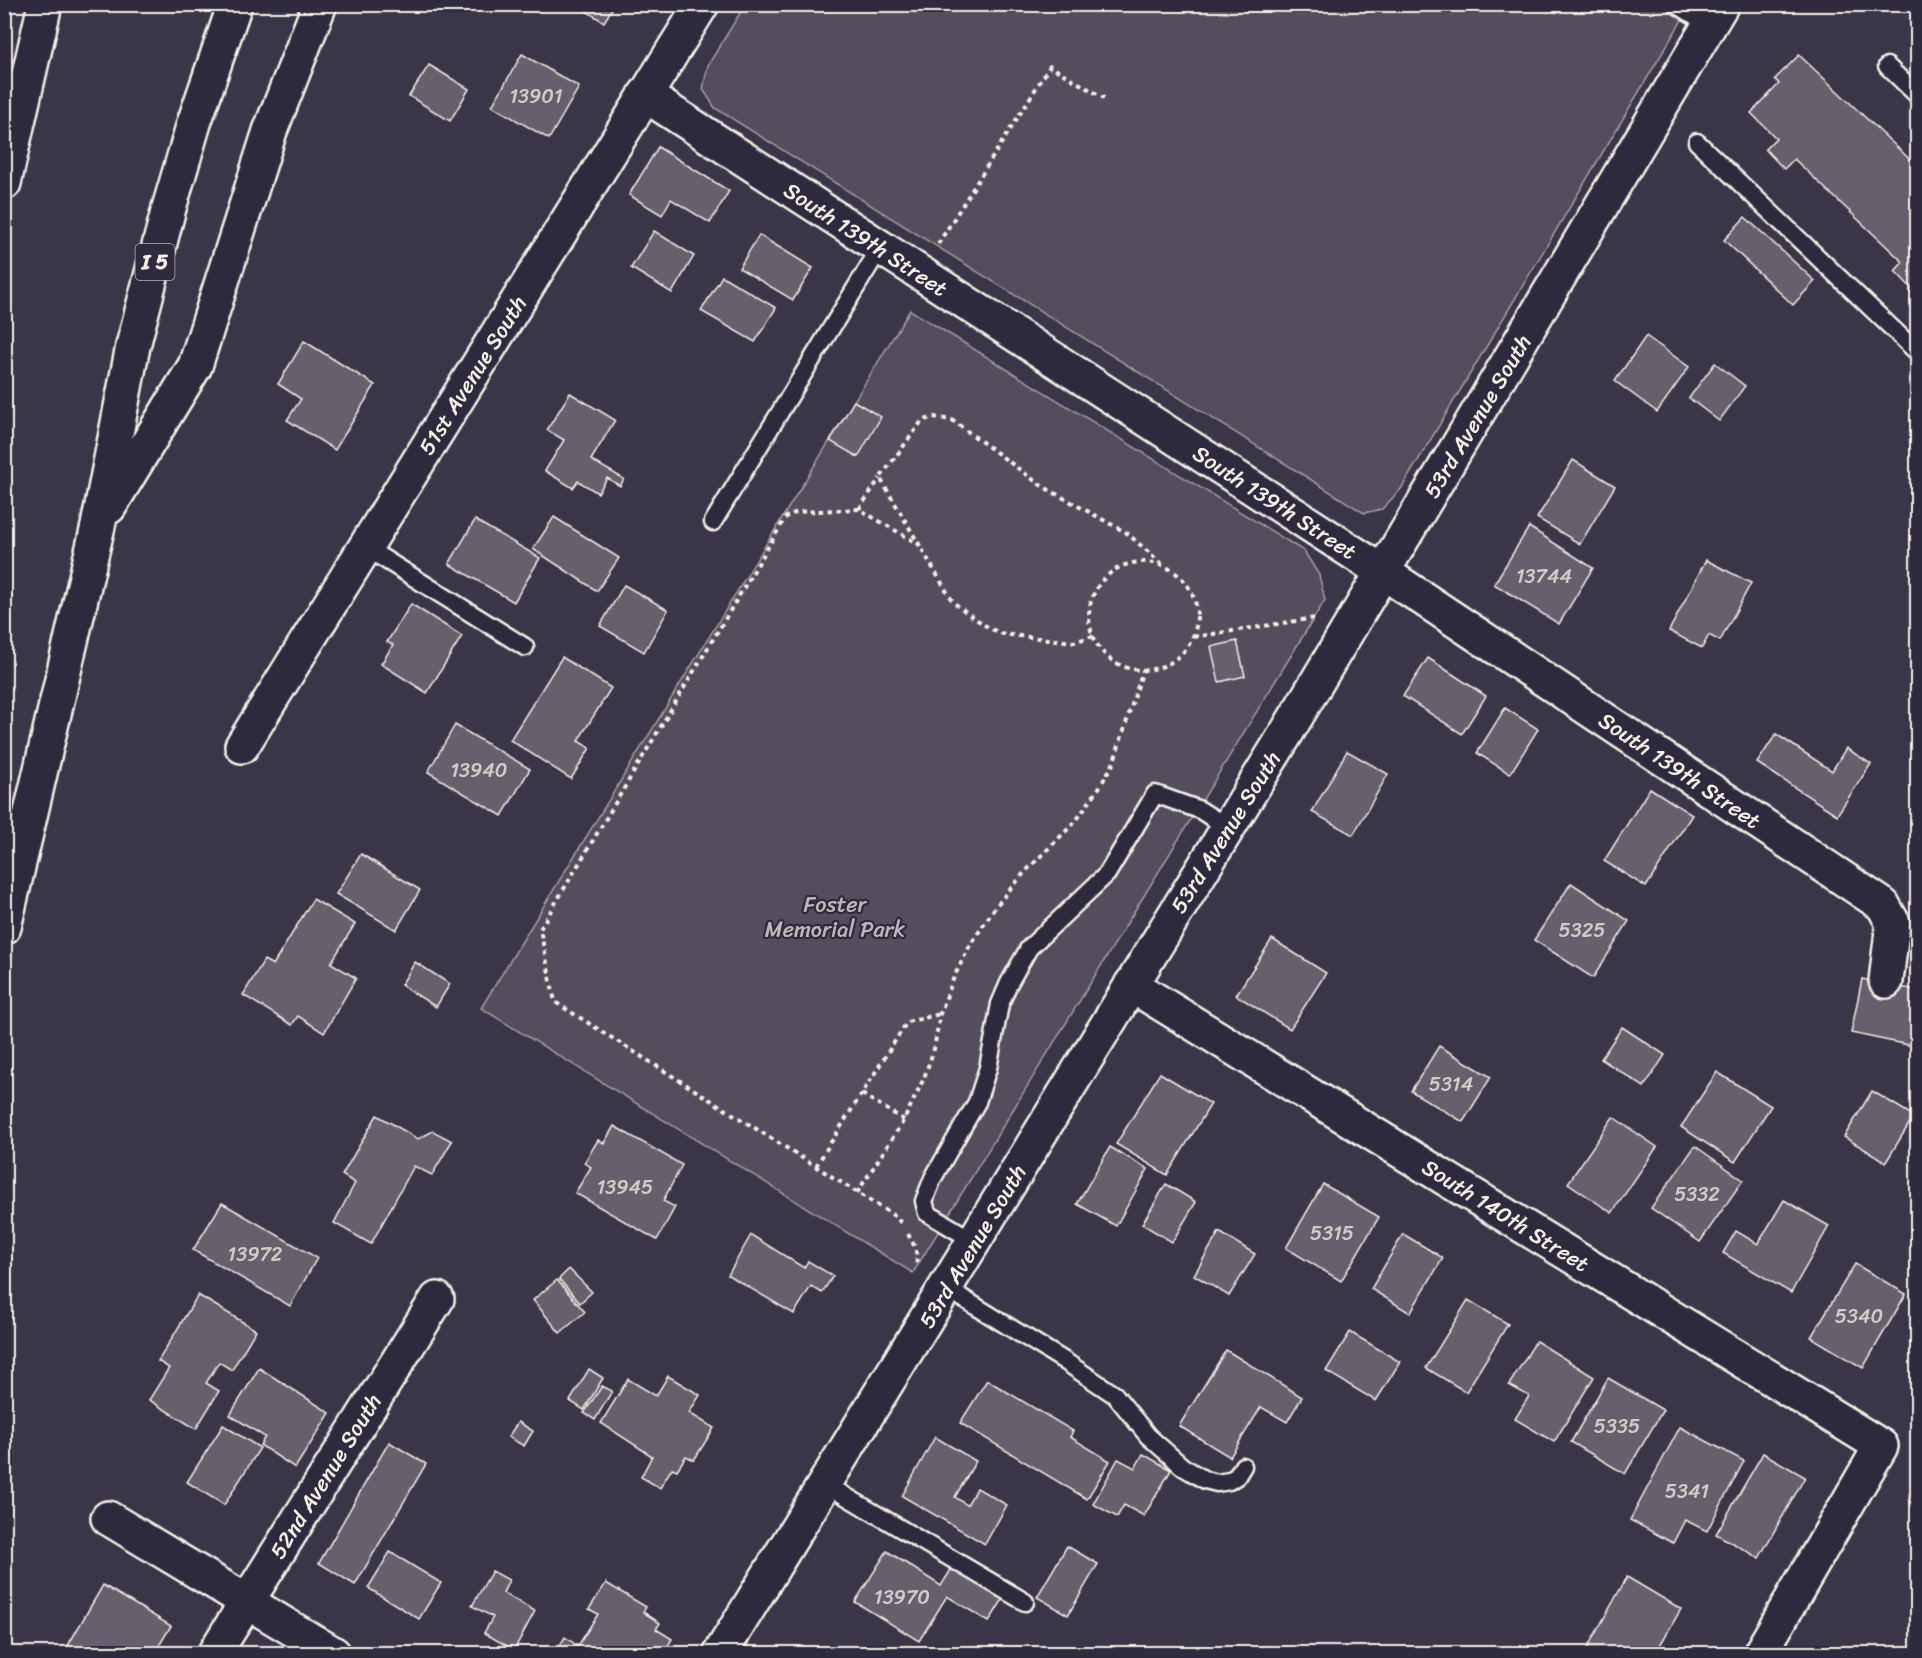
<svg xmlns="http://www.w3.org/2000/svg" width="1922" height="1658" viewBox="0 0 1922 1658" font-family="Sriracha,sans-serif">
<rect width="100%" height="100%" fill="#3b3647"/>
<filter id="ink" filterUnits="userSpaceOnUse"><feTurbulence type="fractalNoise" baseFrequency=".0167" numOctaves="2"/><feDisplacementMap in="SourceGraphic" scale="12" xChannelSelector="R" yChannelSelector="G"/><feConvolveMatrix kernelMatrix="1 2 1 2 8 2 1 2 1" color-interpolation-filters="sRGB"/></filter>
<g filter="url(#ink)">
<!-- green -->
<g fill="#534e5c" stroke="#a4a0a2" stroke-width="1.5">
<path d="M745,5H1691L1401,489L1382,509L1364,513L715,108L703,89L708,65Z"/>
<path d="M910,310L1304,551L1319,575L1325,600L913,1273L481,1008Z"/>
</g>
<!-- building -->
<g fill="#65616c" stroke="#f4f1e8" stroke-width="1.5">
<path d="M575,4H615L604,22Z"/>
<path d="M522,54L579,87L549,139L492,106Z"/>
<path d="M1799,55L1918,167V291L1916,293L1895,271L1903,262L1794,159L1784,169L1765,149L1776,138L1751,113L1779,84L1775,79Z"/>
<path d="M429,65L469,89L450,121L409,96Z"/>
<path d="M658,147L729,191L710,223L671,199L662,215L629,195Z"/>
<path d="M1745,217L1815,281L1793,305L1724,240Z"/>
<path d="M654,231L694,256L672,293L631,268Z"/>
<path d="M759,235L813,268L793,300L739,268Z"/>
<path d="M722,276L776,308L755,342L701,311Z"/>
<path d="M1646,336L1689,367L1657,412L1615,381Z"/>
<path d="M304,341L375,385L335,450L287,420L301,399L278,384Z"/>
<path d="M1715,363L1745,386L1719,421L1689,398Z"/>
<path d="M570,393L615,420L591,460L624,479L620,486L607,478L598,493L578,481L573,488L545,471L564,440L547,430Z"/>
<path d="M854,401L881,417L858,457L830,441Z"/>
<path d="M1573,460L1615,486L1580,544L1537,518Z"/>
<path d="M554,517L619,558L597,591L533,549Z"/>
<path d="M475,520L540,558L514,602L449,564Z"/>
<path d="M1529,527L1593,568L1559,624L1494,584Z"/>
<path d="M1706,560L1751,583L1720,641L1709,635L1702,648L1669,631Z"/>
<path d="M624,585L668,610L644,652L600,626Z"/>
<path d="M411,604L462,636L427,693L381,664L393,645L387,642Z"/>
<path d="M1237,641L1245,676L1219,682L1211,647Z"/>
<path d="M562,657L611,688L578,741L590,748L571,779L510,740Z"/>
<path d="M1428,658L1486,696L1462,734L1403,696Z"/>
<path d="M1505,708L1538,729L1510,774L1477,753Z"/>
<path d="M455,725L530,769L502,816L428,772Z"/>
<path d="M1776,734L1832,771L1846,748L1871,764L1837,815L1757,763Z"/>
<path d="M1347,751L1388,774L1353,835L1312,812Z"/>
<path d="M1650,788L1692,815L1646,887L1604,861Z"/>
<path d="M361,854L420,890L396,930L336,894Z"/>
<path d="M1571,883L1629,921L1593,978L1534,940Z"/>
<path d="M313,899L355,924L331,963L356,978L324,1033L298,1016L292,1025L243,995L264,960L273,965Z"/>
<path d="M1272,939L1326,973L1290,1029L1236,995Z"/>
<path d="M415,962L450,984L436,1007L401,985Z"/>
<path d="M1862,979L1915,990L1918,980V1047L1851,1033Z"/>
<path d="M1622,1027L1665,1055L1644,1087L1601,1059Z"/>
<path d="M1439,1046L1491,1077L1463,1122L1411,1091Z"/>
<path d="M1717,1072L1771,1106L1735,1162L1681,1127Z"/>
<path d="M1160,1073L1211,1104L1167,1175L1116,1144Z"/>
<path d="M1872,1091L1914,1116L1886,1162L1844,1137Z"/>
<path d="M377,1115L418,1139L433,1131L452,1141L432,1175L414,1166L371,1244L334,1223L355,1183L342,1175Z"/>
<path d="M1613,1117L1657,1147L1612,1213L1568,1183Z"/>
<path d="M614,1126L682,1165L663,1201L675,1207L657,1240L575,1193L591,1167L584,1163L598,1140L604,1143Z"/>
<path d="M1695,1146L1743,1180L1700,1242L1651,1208Z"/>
<path d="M1110,1147L1148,1169L1116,1226L1077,1204Z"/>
<path d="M1166,1184L1196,1202L1172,1242L1142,1224Z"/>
<path d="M1323,1184L1379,1217L1341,1281L1286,1248Z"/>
<path d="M1784,1200L1829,1226L1791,1293L1723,1253L1736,1231L1758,1244Z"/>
<path d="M222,1203L317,1258L290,1306L193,1250Z"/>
<path d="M1219,1232L1255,1254L1229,1296L1194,1275Z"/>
<path d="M1403,1234L1443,1258L1410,1313L1371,1289Z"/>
<path d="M751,1235L804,1268L808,1261L833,1276L822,1293L811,1286L794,1314L728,1275Z"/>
<path d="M1855,1264L1906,1294L1863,1368L1811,1337Z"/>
<path d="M569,1269L592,1292L580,1303L559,1279Z"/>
<path d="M557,1280L585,1312L560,1333L533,1300Z"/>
<path d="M198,1295L256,1330L232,1370L219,1362L206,1383L219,1391L196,1429L149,1400L169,1368L158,1361Z"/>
<path d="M1468,1300L1508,1324L1466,1392L1426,1368Z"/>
<path d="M1350,1332L1400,1362L1376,1401L1326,1371Z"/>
<path d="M1536,1341L1594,1377L1554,1442L1515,1419L1529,1396L1509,1385Z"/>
<path d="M1226,1350L1302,1397L1287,1422L1261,1407L1230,1457L1179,1426Z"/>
<path d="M259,1368L330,1413L295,1468L260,1445L265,1437L230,1415Z"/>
<path d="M589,1369L603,1378L584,1410L570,1401Z"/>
<path d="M668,1376L700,1395L689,1413L714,1428L694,1460L686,1456L677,1470L672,1468L660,1488L641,1477L652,1456L601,1423L628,1379L656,1396Z"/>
<path d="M1608,1378L1663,1410L1625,1474L1571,1442Z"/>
<path d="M987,1380L1073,1431L1070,1437L1110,1461L1087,1499L960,1423Z"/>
<path d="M602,1386L612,1391L595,1420L584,1413Z"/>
<path d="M518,1422L533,1431L524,1446L508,1437Z"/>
<path d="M223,1425L260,1448L224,1505L187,1482Z"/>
<path d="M1680,1427L1744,1461L1707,1531L1685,1520L1673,1543L1630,1520Z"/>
<path d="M935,1437L976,1461L955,1497L967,1505L977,1488L1007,1505L985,1544L902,1496Z"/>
<path d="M389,1442L426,1464L355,1585L319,1563Z"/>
<path d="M1763,1453L1805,1477L1759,1558L1716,1534Z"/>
<path d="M1143,1454L1171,1470L1144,1516L1124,1505L1117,1517L1093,1504L1118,1459L1135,1468Z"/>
<path d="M1067,1546L1098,1564L1068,1615L1037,1597Z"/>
<path d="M887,1551L941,1586L952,1568L1003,1599L989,1622L947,1596L919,1641L855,1602Z"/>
<path d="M390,1552L441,1583L419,1619L368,1588Z"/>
<path d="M492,1571L509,1580L503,1593L535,1611L514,1650L484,1633L493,1617L472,1606Z"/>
<path d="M1627,1577L1681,1609L1655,1654H1584Z"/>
<path d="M606,1583L646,1607L643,1612L660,1623L656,1629L672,1639L663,1654H555L565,1637L578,1646L598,1614L589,1609Z"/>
<path d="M103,1585L171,1626L154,1654H145L140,1650L138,1654H63Z"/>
</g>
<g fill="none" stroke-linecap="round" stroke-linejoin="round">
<defs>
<g id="service">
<path d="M1676,4L1710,25"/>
<path d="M1887,66L1918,96"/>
<path d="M1697,142L1918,353"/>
<path d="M713,522L880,248"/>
<path d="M365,547L525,647"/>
<path d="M974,1241L927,1213L924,1201L933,1178L977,1102L988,1068L1000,1004L1009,983L1029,948L1107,874L1155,794L1200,810L1227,827"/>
<path d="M946,1288L1063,1360L1115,1395L1148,1436L1183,1467L1205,1480L1217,1483L1229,1481L1237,1476L1243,1466"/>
<path d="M825,1484L1025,1602"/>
</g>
<g id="minor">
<path d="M645,95L1383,572L1883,905L1893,923L1886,981"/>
<path d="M242,746L702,4"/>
<path d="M1131,985L1881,1446L1760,1654"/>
<path d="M108,1518L334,1654"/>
<path d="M214,1654L437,1299"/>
<path d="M720,1654L1287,732L1722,4"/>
</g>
<g id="motorway">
<path d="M4,183L45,4"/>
<path d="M109,507L195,366L270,131L320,4"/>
<path d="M4,927L98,526L133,346L169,208L194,123L235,4"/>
</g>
</defs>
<!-- service casing -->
<use href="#service" stroke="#f4f1e8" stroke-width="21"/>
<!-- minor casing -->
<use href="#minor" stroke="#f4f1e8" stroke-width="38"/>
<!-- motorway casing -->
<use href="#motorway" stroke="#f4f1e8" stroke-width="38"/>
<!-- path -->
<g stroke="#f4f1e8" stroke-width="4" stroke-dasharray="4.5 4.5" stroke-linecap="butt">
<path d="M938,244L1050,66L1104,98"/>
<path d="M859,509L880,478"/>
<circle cx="1143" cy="616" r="54"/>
<path d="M1093,636L1074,642L1003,634L989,628L970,615L953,602L880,478L922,421L933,417L952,420L1042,486L1127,533L1164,566"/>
<path d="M1194,637L1315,618"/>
<path d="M862,1094L904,1120"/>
<path d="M816,1166L907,1022L940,1014"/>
<path d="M857,1193L904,1120L924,1078L934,1049L940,1014L954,977L969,947L996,906L1024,873L1076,821L1099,788L1113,764L1143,670"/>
<path d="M901,1223L896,1217L555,1002L540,929L786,517L797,512L859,509L920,545"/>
<path d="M908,1234L916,1249L917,1267"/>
</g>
<!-- service -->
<use href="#service" stroke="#2f2a3d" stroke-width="16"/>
<!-- minor -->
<use href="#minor" stroke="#2f2a3d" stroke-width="33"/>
<!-- motorway -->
<use href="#motorway" stroke="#2f2a3d" stroke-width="33"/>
</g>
</g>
<g text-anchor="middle" stroke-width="4.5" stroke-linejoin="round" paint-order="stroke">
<!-- number labels -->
<g font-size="20" fill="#d0cdc9">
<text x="536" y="103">13901</text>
<text x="1544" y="583">13744</text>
<text x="479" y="777">13940</text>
<text x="1582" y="937">5325</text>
<text x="1451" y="1091">5314</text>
<text x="625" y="1194">13945</text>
<text x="1697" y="1201">5332</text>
<text x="1332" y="1240">5315</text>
<text x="255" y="1261">13972</text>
<text x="1859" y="1323">5340</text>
<text x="1617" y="1433">5335</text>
<text x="1687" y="1498">5341</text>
<text x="902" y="1604">13970</text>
</g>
<!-- shield labels -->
<rect fill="#2f2a3d" stroke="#b9b5b5" stroke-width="1.5" x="135.5" y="244" width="39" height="36" rx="4.5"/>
<g font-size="21" font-weight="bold" fill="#f4f1e8">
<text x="155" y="269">I 5</text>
</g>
<!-- street labels -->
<g font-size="22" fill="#f4f1e8" stroke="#2f2a3d">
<text transform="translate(866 239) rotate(33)" y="8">South 139th Street</text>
<text transform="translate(472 375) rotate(-58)" y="8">51st Avenue South</text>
<text transform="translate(1477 416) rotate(-59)" y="8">53rd Avenue South</text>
<text transform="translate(1275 502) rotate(33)" y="8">South 139th Street</text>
<text transform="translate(1680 770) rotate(34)" y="8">South 139th Street</text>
<text transform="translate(1225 832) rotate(-58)" y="8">53rd Avenue South</text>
<text transform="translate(1506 1215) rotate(32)" y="8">South 140th Street</text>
<text transform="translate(972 1246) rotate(-59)" y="8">53rd Avenue South</text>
<text transform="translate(325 1476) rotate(-58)" y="8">52nd Avenue South</text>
</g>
<!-- park labels -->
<g font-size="22" fill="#bcb8b7" stroke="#2f2a3d">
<text x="835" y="912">Foster<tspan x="835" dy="25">Memorial Park</tspan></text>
</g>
</g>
<!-- margin -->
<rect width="1922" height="1658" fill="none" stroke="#2f2a3d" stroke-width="24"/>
<rect x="12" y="12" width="1898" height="1634" fill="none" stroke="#f4f1e8" stroke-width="2" filter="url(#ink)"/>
</svg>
